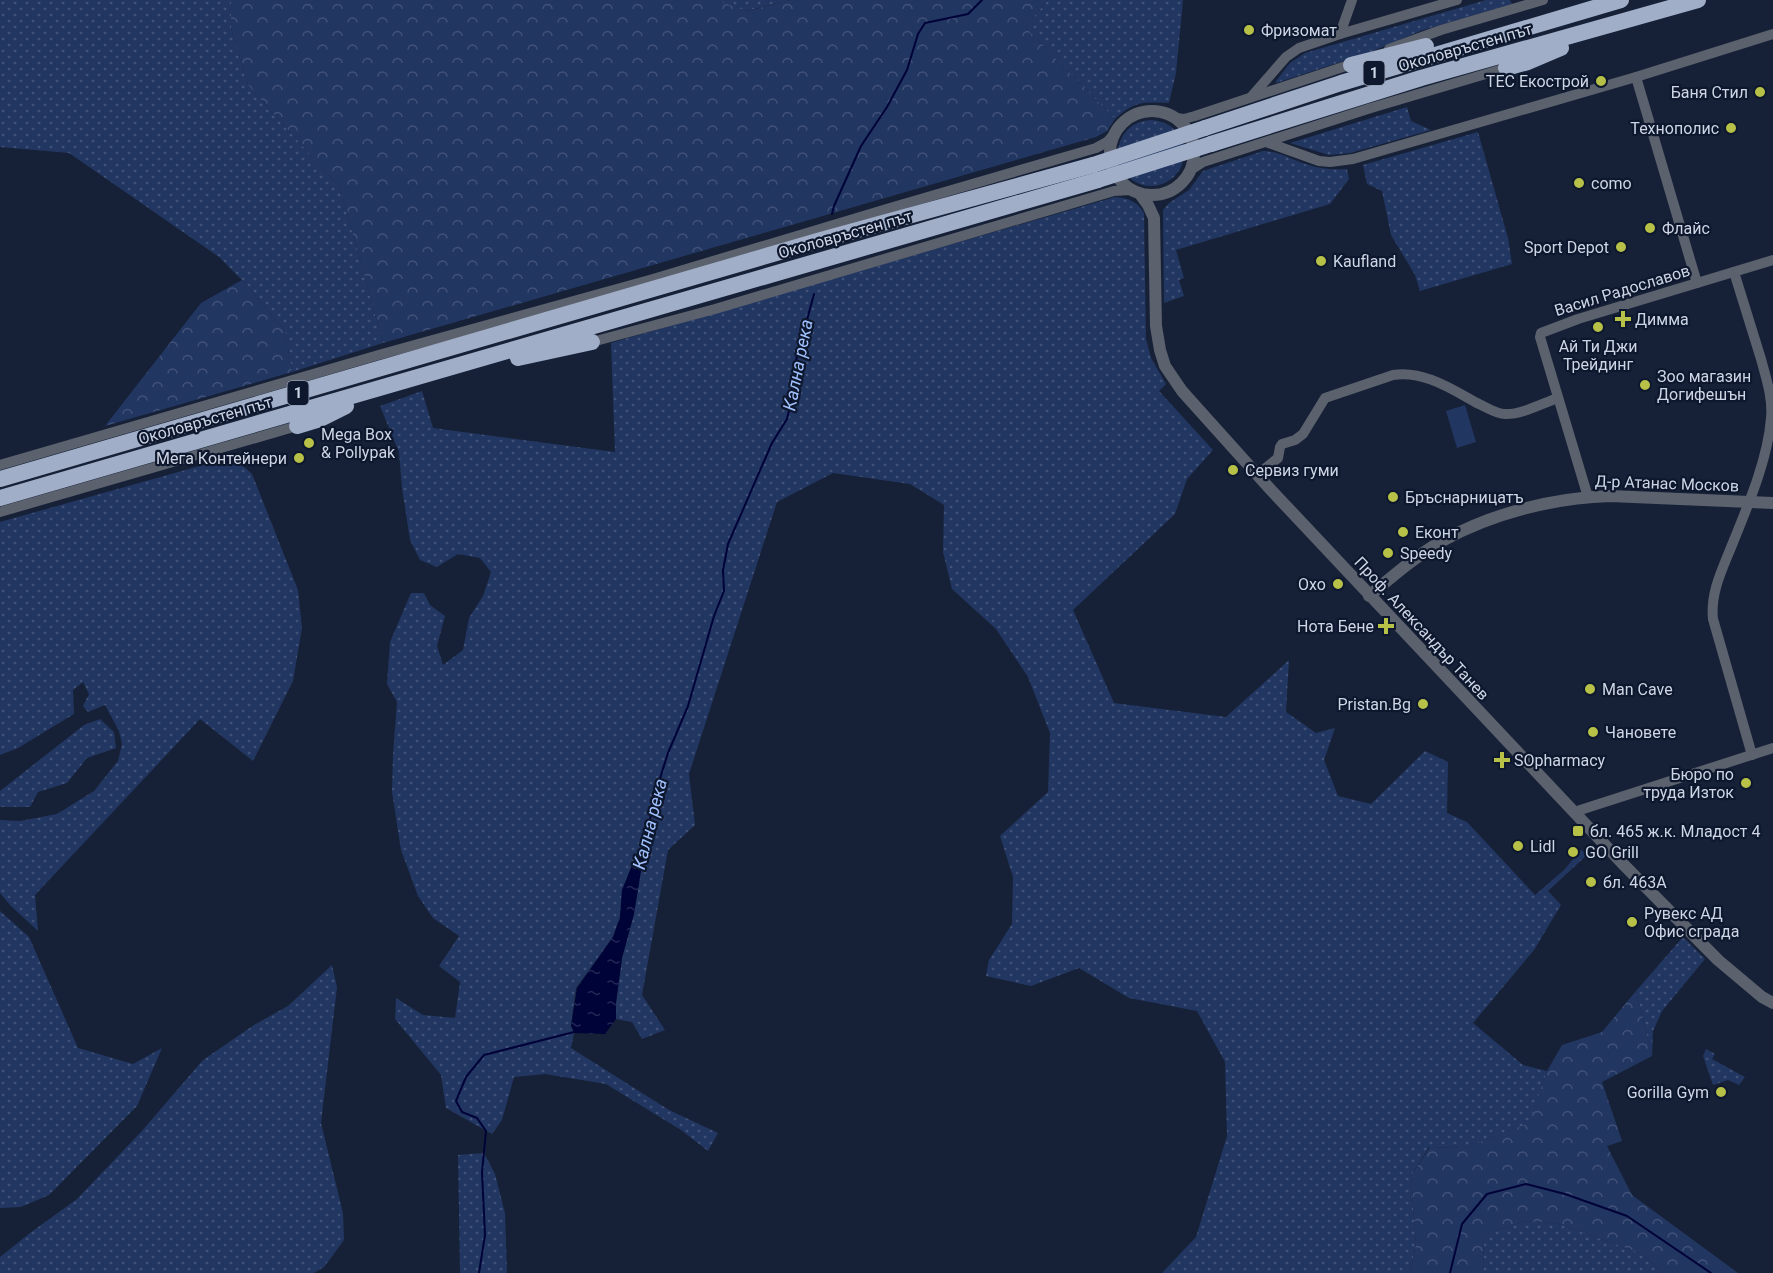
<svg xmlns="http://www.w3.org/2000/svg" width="1773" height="1273" viewBox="0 0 1773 1273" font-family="Roboto,sans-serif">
<defs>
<pattern id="green-dots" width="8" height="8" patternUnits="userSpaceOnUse" patternTransform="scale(1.5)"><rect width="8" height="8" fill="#223662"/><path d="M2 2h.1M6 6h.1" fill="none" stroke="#415278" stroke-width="1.8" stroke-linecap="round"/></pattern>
<pattern id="forest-crowns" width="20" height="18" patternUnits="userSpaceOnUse" patternTransform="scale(1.5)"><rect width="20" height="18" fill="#223662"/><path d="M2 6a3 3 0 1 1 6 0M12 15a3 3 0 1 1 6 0" fill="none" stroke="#415278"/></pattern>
<pattern id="water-ripples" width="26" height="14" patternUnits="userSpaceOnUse" patternTransform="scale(1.5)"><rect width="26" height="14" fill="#000338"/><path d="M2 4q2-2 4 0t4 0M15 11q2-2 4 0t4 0" fill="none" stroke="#242755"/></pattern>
</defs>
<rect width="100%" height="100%" fill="#162137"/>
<!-- green -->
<g fill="url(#green-dots)">
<path d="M0,0H231V28L248,85L340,188L383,343L292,372L285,331L242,280L219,257L69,153L0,147Z"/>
<path d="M716,0H790L746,11Z"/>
<path d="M1048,0H1183L1176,73L1169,103C1143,102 1134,101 1115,119L1025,27Z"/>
<path d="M1486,0H1510L1512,4L1423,30L1368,53L1276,83V81L1290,63L1305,53Z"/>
<path d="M1407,107L1411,121L1431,130L1350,153L1329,155L1290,143Z"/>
<circle cx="1151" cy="153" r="33"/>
<path d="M1478,132L1508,238L1512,264L1420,291L1415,275L1391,235L1382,191L1367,184L1363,165Z"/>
<path d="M1263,151C1280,151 1293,161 1309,165C1321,169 1333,170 1347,169L1349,179L1330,204L1176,250L1184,278L1179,280L1184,296L1164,303L1163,210L1169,203L1189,190L1203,171Z"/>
<path d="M1115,197C1128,198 1137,201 1144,213L1146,339L1151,358L1166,384L1159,391L1213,450L1187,479L1175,514L1073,610L1114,703L1226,717L1289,660L1286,712L1316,733L1335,728L1324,760L1338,796L1371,804L1425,751L1448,762L1447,813L1467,822L1535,895L1564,870L1581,850L1588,854L1548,891L1561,905L1534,950L1473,1023L1523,1065L1547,1071L1530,1123L1465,1148L1429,1147L1411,1176L1416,1244L1410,1273H1162L1196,1237L1227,1136L1225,1062L1197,1011L1129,998L1079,968L1031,986L986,976L989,960L1012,924L1013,877L1000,836L1048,792L1050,733L1028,677L996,629L952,589L943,552L944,505L910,484L833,473L777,502L689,774L695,825L668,850L642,995L665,1030L642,1039L632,1022L616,1019V1003L622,958L634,914L644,848L633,863L622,890L620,917L613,937L576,988L571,1025L574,1033L571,1048L669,1110L718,1133L708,1151L681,1130L606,1084L545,1074L514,1077L502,1120L492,1134L446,1108L441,1075L395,1019L396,998L423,1015L455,1018L460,982L439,966L459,936L433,918L418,896L401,850L392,792L393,754L397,702L387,684L390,642L411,593H424L430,605L445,616L437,646L443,665L463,650L469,618L483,596L491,572L480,558L458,554L437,567L420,560L410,540L402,488L399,452L380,406L422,391L433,428L615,452L611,343Z"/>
<path d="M221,460L242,465L252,474L298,590L302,628L293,681L253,761L200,719L35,895L38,931L10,905L0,893V820L20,821L57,814L94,791L118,761L122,744L119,731L105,705L88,712L83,706L89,694L83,682L73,690L74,714L18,748L0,755V522Z"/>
<path d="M100,719L114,732L116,748L87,758L67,783L38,792L30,807H0V791L84,725Z"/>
<path d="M0,911L29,937L78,1048L133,1064L162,1048L137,1106L49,1195L21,1207L0,1208Z"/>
<path d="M1683,937L1705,959L1662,1011L1653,1031L1652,1056L1636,991Z"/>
<path d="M332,965L337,987L321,1123L343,1213L344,1240L324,1267L314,1273H0V1257L30,1233L77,1199L141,1132L203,1060L254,1025L288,1006Z"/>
<path d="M1706,1049L1715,1054L1712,1059L1745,1077L1739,1085L1728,1080L1713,1085L1703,1056Z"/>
<path d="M484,1153L495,1174L505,1213L507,1273H460L458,1155Z"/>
<path d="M1525,1221L1559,1224L1640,1253L1664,1273H1483L1484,1235Z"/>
</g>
<!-- forest -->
<g fill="url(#forest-crowns)">
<path d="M231,0H716L747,11L790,0H1048L1025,27L1115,119L1107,131L1096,137L383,343L340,188L248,85L231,28Z"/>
<path d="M242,280L285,331L292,372L105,426L201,303Z"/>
<path d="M1636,991L1652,1056L1602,1082L1622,1141L1607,1146L1632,1195L1738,1273H1664L1640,1253L1559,1224L1525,1221L1484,1235L1483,1273H1410L1416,1244L1411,1176L1430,1147L1465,1148L1529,1123L1547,1071L1562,1045L1602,1032Z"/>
</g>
<!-- pitch -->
<path fill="#223662" d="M1465,405L1476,442L1457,448L1446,411Z"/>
<!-- water -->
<path fill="url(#water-ripples)" d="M645,847L634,914L622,958L616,1003V1019L605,1034L574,1033L571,1026L577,988L613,937L620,917L622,890L633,863Z"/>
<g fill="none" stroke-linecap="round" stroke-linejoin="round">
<!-- stream -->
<g stroke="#000338" stroke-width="2">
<path d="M832,214L834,206L861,146L887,107L907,70L918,34L925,23L968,14L982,0"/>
<path d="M644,849L656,791L668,753L688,706L714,616L724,591L723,570L728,544L772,443L787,419L795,385V364L814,294"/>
<path d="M479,1273L485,1235L482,1172L486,1131L477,1118L462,1112L456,1101L466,1077L484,1055L574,1032"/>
<path d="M1450,1273L1462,1224L1487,1194L1526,1184L1565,1194L1627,1216L1711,1273"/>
</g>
<!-- minor -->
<g stroke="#5b616d" stroke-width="10">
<path d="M1340,34L1352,0"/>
<path d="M1389,49L1441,30L1543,0"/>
<path d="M1636,77L1697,283"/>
<path d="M1252,96L1286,57L1299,48L1340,34L1457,0"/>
<path d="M1176,118L1184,119L1195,116L1355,63"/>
<path d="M1266,142L1319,161L1330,162L1353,159L1636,77L1773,34"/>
<path d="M1192,169L1203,162L1371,108L1506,68"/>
<path d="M1734,272C1743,301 1752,330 1761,359C1766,378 1773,398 1771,418C1768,458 1749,503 1734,540C1724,566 1710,591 1713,619L1752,755"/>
<path d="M592,342L715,309L1114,191L1131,190"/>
<path d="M0,465L382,354L653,279L890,208L1096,148L1107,142L1116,132"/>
<path d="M1257,475L1278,458L1280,447L1282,444L1295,440L1303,434L1325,398L1393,375C1424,370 1453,390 1479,404C1488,408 1496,414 1505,414C1521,415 1543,403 1558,398"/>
<path d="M1588,497L1540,337L1541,333L1578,319L1773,260"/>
<path d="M0,512L297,426"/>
<path d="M1574,812L1773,748"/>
</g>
<!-- tertiary -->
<g stroke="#5b616d" stroke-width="12">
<circle cx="1152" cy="153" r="42"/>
<path d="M1140,194L1148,205L1154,218L1156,326L1160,350L1165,366L1182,391L1271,490L1622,863L1718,960L1762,997L1773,1003"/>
<path d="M1369,596C1393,576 1416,556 1442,541C1493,513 1553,498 1610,496L1773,503"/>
</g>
<!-- trunk -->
<g stroke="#a0aec8" stroke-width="16">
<path d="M1351,65L1426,46"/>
<path d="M1506,68L1528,62L1561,48"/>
<path d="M1205,128L1341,83L1621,0"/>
<path d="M1211,144L1421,78L1698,0"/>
<path d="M518,358L592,342"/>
<path d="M297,426L320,419L346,406"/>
<path d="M0,479L821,240L1093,165"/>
<path d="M0,498L1098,180"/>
</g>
<!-- trunk-bridge -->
<g stroke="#a0aec8" stroke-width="16">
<path d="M1093,165L1205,128"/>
<path d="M1098,180L1211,144"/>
</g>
</g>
<!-- markers -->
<g fill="#b7c147" stroke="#0d172d" stroke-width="2">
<circle cx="1249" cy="30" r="6"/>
<circle cx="1601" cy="81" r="6"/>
<circle cx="1760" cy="92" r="6"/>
<circle cx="1731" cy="128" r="6"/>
<circle cx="1579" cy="183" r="6"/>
<circle cx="1650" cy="228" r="6"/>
<circle cx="1621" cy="247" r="6"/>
<circle cx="1321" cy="261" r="6"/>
<path d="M1620 310h6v6h6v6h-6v6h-6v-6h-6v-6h6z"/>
<circle cx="1598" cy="327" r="6"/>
<circle cx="1645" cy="385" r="6"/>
<circle cx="309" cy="443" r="6"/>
<circle cx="299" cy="458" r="6"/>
<circle cx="1233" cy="470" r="6"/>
<circle cx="1393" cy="497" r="6"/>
<circle cx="1403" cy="532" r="6"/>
<circle cx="1388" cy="553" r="6"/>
<circle cx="1338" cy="584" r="6"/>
<path d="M1383 617h6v6h6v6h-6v6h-6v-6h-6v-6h6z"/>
<circle cx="1590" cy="689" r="6"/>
<circle cx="1423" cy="704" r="6"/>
<circle cx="1593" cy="732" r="6"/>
<path d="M1499 751h6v6h6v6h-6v6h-6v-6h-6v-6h6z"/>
<circle cx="1746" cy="783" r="6"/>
<rect x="1572" y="825" width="12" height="12" rx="3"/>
<circle cx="1518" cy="846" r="6"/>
<circle cx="1573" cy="852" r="6"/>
<circle cx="1591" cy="882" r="6"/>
<circle cx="1632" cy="922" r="6"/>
<circle cx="1721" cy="1092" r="6"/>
</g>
<g text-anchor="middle" stroke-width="4.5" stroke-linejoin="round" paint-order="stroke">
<!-- shield labels -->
<g fill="#0d172d" stroke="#949dae" stroke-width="1.5">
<rect x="1363.5" y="61" width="21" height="24" rx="4.5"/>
<rect x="287.5" y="381" width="21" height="24" rx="4.5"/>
</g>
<g font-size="15" font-weight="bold" fill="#ced6e5">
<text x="1374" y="78">1</text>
<text x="298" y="398">1</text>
</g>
<!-- poi labels -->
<g font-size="16" fill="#ced6e5" stroke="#0d172d" text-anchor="start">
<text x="1261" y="36">Фризомат</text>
<text x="1589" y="87" text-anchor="end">ТЕС Екострой</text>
<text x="1748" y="98" text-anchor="end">Баня Стил</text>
<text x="1719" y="134" text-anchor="end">Технополис</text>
<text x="1591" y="189">como</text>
<text x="1662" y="234">Флайс</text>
<text x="1609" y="253" text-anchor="end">Sport Depot</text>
<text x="1333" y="267">Kaufland</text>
<text x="1635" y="325">Димма</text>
<text x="1598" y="352" text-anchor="middle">Ай Ти Джи<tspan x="1598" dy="18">Трейдинг</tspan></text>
<text x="1657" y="382">Зоо магазин<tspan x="1657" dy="18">Догифешън</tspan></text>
<text x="321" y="440">Mega Box<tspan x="321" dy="18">&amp; Pollypak</tspan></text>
<text x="287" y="464" text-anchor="end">Мега Контейнери</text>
<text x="1245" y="476">Сервиз гуми</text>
<text x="1405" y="503">Бръснарницатъ</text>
<text x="1415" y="538">Еконт</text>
<text x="1400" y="559">Speedy</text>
<text x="1326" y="590" text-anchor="end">Охо</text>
<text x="1374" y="632" text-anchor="end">Нота Бене</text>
<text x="1602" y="695">Man Cave</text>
<text x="1411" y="710" text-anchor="end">Pristan.Bg</text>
<text x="1605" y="738">Чановете</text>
<text x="1514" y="766">SOpharmacy</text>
<text x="1734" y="780" text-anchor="end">Бюро по<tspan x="1734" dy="18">труда Изток</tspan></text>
<text x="1590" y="837">бл. 465 ж.к. Младост 4</text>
<text x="1530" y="852">Lidl</text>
<text x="1585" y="858">GO Grill</text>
<text x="1603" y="888">бл. 463А</text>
<text x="1644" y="919">Рувекс АД<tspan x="1644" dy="18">Офис сграда</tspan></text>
<text x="1709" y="1098" text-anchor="end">Gorilla Gym</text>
</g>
<!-- street labels -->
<g font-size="16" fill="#ced6e5" stroke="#0d172d">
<text transform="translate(1465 47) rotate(-16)" y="6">Околовръстен път</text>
<text transform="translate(845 234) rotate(-16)" y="6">Околовръстен път</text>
<text transform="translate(1622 290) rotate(-17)" y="6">Васил Радославов</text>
<text transform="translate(205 420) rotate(-16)" y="6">Околовръстен път</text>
<text transform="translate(1667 483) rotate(2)" y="6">Д-р Атанас Москов</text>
<text transform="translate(1422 628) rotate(47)" y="6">Проф. Александър Танев</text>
</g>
<!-- water labels -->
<g font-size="18" font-style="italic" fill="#a1c0fe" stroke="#0d172d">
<text transform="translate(798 365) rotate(-79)" y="6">Кална река</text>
<text transform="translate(650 824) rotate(-76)" y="6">Кална река</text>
</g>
</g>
</svg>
